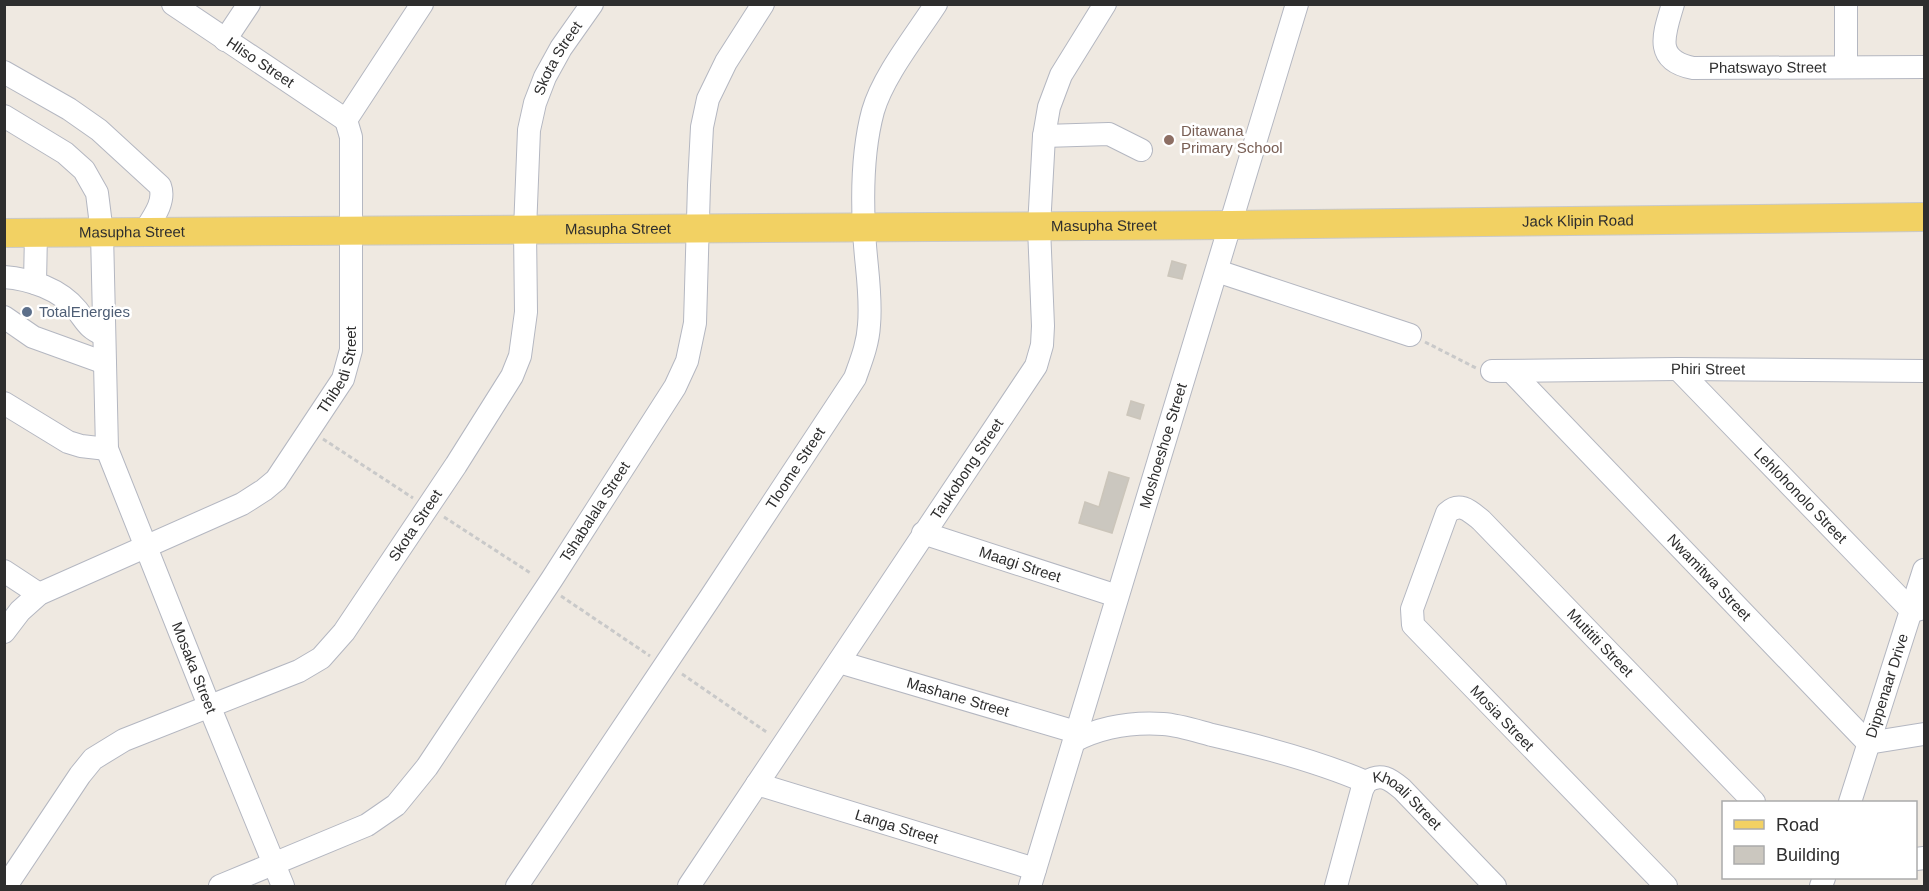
<svg xmlns="http://www.w3.org/2000/svg" width="1929" height="891" viewBox="0 0 1929 891" font-family="Arial,sans-serif">
<rect width="100%" height="100%" fill="#efe9e1"/>
<!-- building -->
<g fill="#cbc7bf" stroke="#cbc5ba" stroke-width="1.5">
<path d="M1172,261L1186,265L1182,279L1168,276Z"/>
<path d="M1131,401L1144,405L1140,419L1127,415Z"/>
<path d="M1109,472L1129,478L1112,533L1079,523L1085,502L1099,507Z"/>
</g>
<g fill="none" stroke-linecap="round" stroke-linejoin="round">
<defs>
<g id="minor">
<path id="s1" d="M173,4L346,120"/>
<path id="s2" d="M1673,4C1664,34 1653,60 1693,68L1924,67"/>
<path d="M1846,4V66"/>
<path d="M225,40L249,4"/>
<path d="M4,72L69,109L99,130L160,186C166,202 152,219 144,232"/>
<path id="s3" d="M4,116L65,153L84,170L97,193L102,233L107,449L210,708L283,886"/>
<path d="M1044,136L1109,134L1141,150"/>
<path d="M1217,271L1410,335"/>
<path d="M4,277C30,279 60,289 77,310C87,323 88,328 104,335"/>
<path d="M35,283L36,233"/>
<path d="M4,317L33,337L105,363"/>
<path id="s4" d="M1678,369L1912,611L1924,608"/>
<path id="s5" d="M1492,371L1678,369L1924,371"/>
<path id="s6" d="M1511,371L1868,743L1924,734"/>
<path d="M4,403L68,442L81,446L107,449"/>
<path id="s7" d="M923,533L1117,596"/>
<path d="M4,571L39,594"/>
<path id="s8" d="M4,632L20,611L39,594L242,504L264,490L276,480L343,379L351,350V137L346,120L422,4"/>
<path id="s9" d="M839,662L1076,732"/>
<path d="M1074,741C1101,727 1132,722 1163,724C1179,725 1197,731 1212,735C1264,747 1317,761 1366,782"/>
<path id="s10" d="M757,784L1035,869"/>
<path id="s11" d="M1850,802L1924,570"/>
<path d="M1916,859L1924,858"/>
<path id="s12" d="M6,886L80,775L93,759L124,740L299,671L321,658L344,632L456,465L512,376L520,356L526,312L525,230L529,130L535,103L545,77L561,48L592,4"/>
<path id="s13" d="M220,886L367,825L396,805L427,767L552,579L675,387L687,361L695,323L699,185L702,127L708,99L726,62L763,4"/>
<path id="s14" d="M517,886L710,598L855,378C861,361 868,344 869,325C872,293 865,261 864,229C862,190 863,148 873,111C883,76 916,35 936,4"/>
<path id="s15" d="M689,886L1036,366L1042,345L1043,326L1039,227L1044,136L1049,107L1061,75L1105,4"/>
<path id="s16" d="M1030,886L1297,4"/>
<path id="s17" d="M1336,886L1362,790L1366,782C1381,772 1390,779 1402,789L1495,886"/>
<path id="s18" d="M1666,886L1413,625L1412,609L1447,513C1460,501 1470,511 1481,520L1754,802"/>
<path d="M1821,886L1824,878"/>
</g>
<g id="major">
<path id="s19" d="M4,233L1231,225L1924,217"/>
</g>
</defs>
<!-- minor casing -->
<use href="#minor" stroke="#b4b7c1" stroke-width="24"/>
<!-- major casing -->
<use href="#major" stroke="#c9c9c9" stroke-width="30"/>
<!-- path -->
<g stroke="#c9c9c9" stroke-width="3" stroke-dasharray="4.5 3" stroke-linecap="butt">
<path d="M1425,342L1476,368"/>
<path d="M323,439L413,498"/>
<path d="M444,517L532,574"/>
<path d="M561,596L650,656"/>
<path d="M682,674L768,733"/>
</g>
<!-- minor -->
<use href="#minor" stroke="#fff" stroke-width="22"/>
<!-- major -->
<use href="#major" stroke="#f2d163" stroke-width="28"/>
</g>
<!-- markers -->
<circle fill="#8d6e63" stroke="#fff" stroke-width="2" cx="1169" cy="140" r="6"/>
<circle fill="#5c6f8a" stroke="#fff" stroke-width="2" cx="27" cy="312" r="6"/>
<g text-anchor="middle" stroke-width="5" stroke-linejoin="round" paint-order="stroke">
<!-- street labels -->
<g font-size="15" fill="#2e2e2e" stroke="#fff">
<text dy="5" stroke="none"><textPath href="#s12" startOffset="1071">Skota Street</textPath></text>
<text dy="5" stroke="none"><textPath href="#s1" startOffset="105">Hliso Street</textPath></text>
<text dy="5" stroke="none"><textPath href="#s2" startOffset="156">Phatswayo Street</textPath></text>
<text dy="5" stroke="none"><textPath href="#s19" startOffset="1574">Jack Klipin Road</textPath></text>
<text dy="5" stroke="none"><textPath href="#s19" startOffset="1100">Masupha Street</textPath></text>
<text dy="5" stroke="none"><textPath href="#s19" startOffset="614">Masupha Street</textPath></text>
<text dy="5" stroke="none"><textPath href="#s19" startOffset="128">Masupha Street</textPath></text>
<text dy="5" stroke="none"><textPath href="#s8" startOffset="444">Thibedi Street</textPath></text>
<text dy="5" stroke="none"><textPath href="#s5" startOffset="216">Phiri Street</textPath></text>
<text dy="5" stroke="none"><textPath href="#s16" startOffset="460">Moshoeshoe Street</textPath></text>
<text dy="5" stroke="none"><textPath href="#s14" startOffset="502">Tloome Street</textPath></text>
<text dy="5" stroke="none"><textPath href="#s15" startOffset="501">Taukobong Street</textPath></text>
<text dy="5" stroke="none"><textPath href="#s4" startOffset="176">Lehlohonolo Street</textPath></text>
<text dy="5" stroke="none"><textPath href="#s13" startOffset="549">Tshabalala Street</textPath></text>
<text dy="5" stroke="none"><textPath href="#s12" startOffset="567">Skota Street</textPath></text>
<text dy="5" stroke="none"><textPath href="#s7" startOffset="102">Maagi Street</textPath></text>
<text dy="5" stroke="none"><textPath href="#s6" startOffset="286">Nwamitwa Street</textPath></text>
<text dy="5" stroke="none"><textPath href="#s18" startOffset="692">Mutititi Street</textPath></text>
<text dy="5" stroke="none"><textPath href="#s3" startOffset="615">Mosaka Street</textPath></text>
<text dy="5" stroke="none"><textPath href="#s11" startOffset="122">Dippenaar Drive</textPath></text>
<text dy="5" stroke="none"><textPath href="#s9" startOffset="124">Mashane Street</textPath></text>
<text transform="translate(1502 718) rotate(46)" y="5">Mosia Street</text>
<text dy="5" stroke="none"><textPath href="#s17" startOffset="159">Khoali Street</textPath></text>
<text dy="5" stroke="none"><textPath href="#s10" startOffset="146">Langa Street</textPath></text>
</g>
<!-- education labels -->
<g font-size="15" fill="#785e54" stroke="#fff" text-anchor="start">
<text x="1181" y="136">Ditawana<tspan x="1181" dy="17">Primary School</tspan></text>
</g>
<!-- service labels -->
<g font-size="15" fill="#4e5e75" stroke="#fff" text-anchor="start">
<text x="39" y="317">TotalEnergies</text>
</g>
</g>
<!-- border -->
<rect width="1929" height="891" fill="none" stroke="#2e2e2e" stroke-width="12"/>
<!-- legend -->
<rect x="1722" y="801" width="195" height="78" fill="#ffffff" stroke="#ababab" stroke-width="1.5"/>
<rect x="1734" y="820" width="30" height="9" fill="#f2d163" stroke="#ababab" stroke-width="1.5"/>
<text x="1776" y="831" font-size="18" fill="#2e2e2e">Road</text>
<rect x="1734" y="846" width="30" height="18" fill="#cbc7bf" stroke="#ababab" stroke-width="1.5"/>
<text x="1776" y="861" font-size="18" fill="#2e2e2e">Building</text>
</svg>
